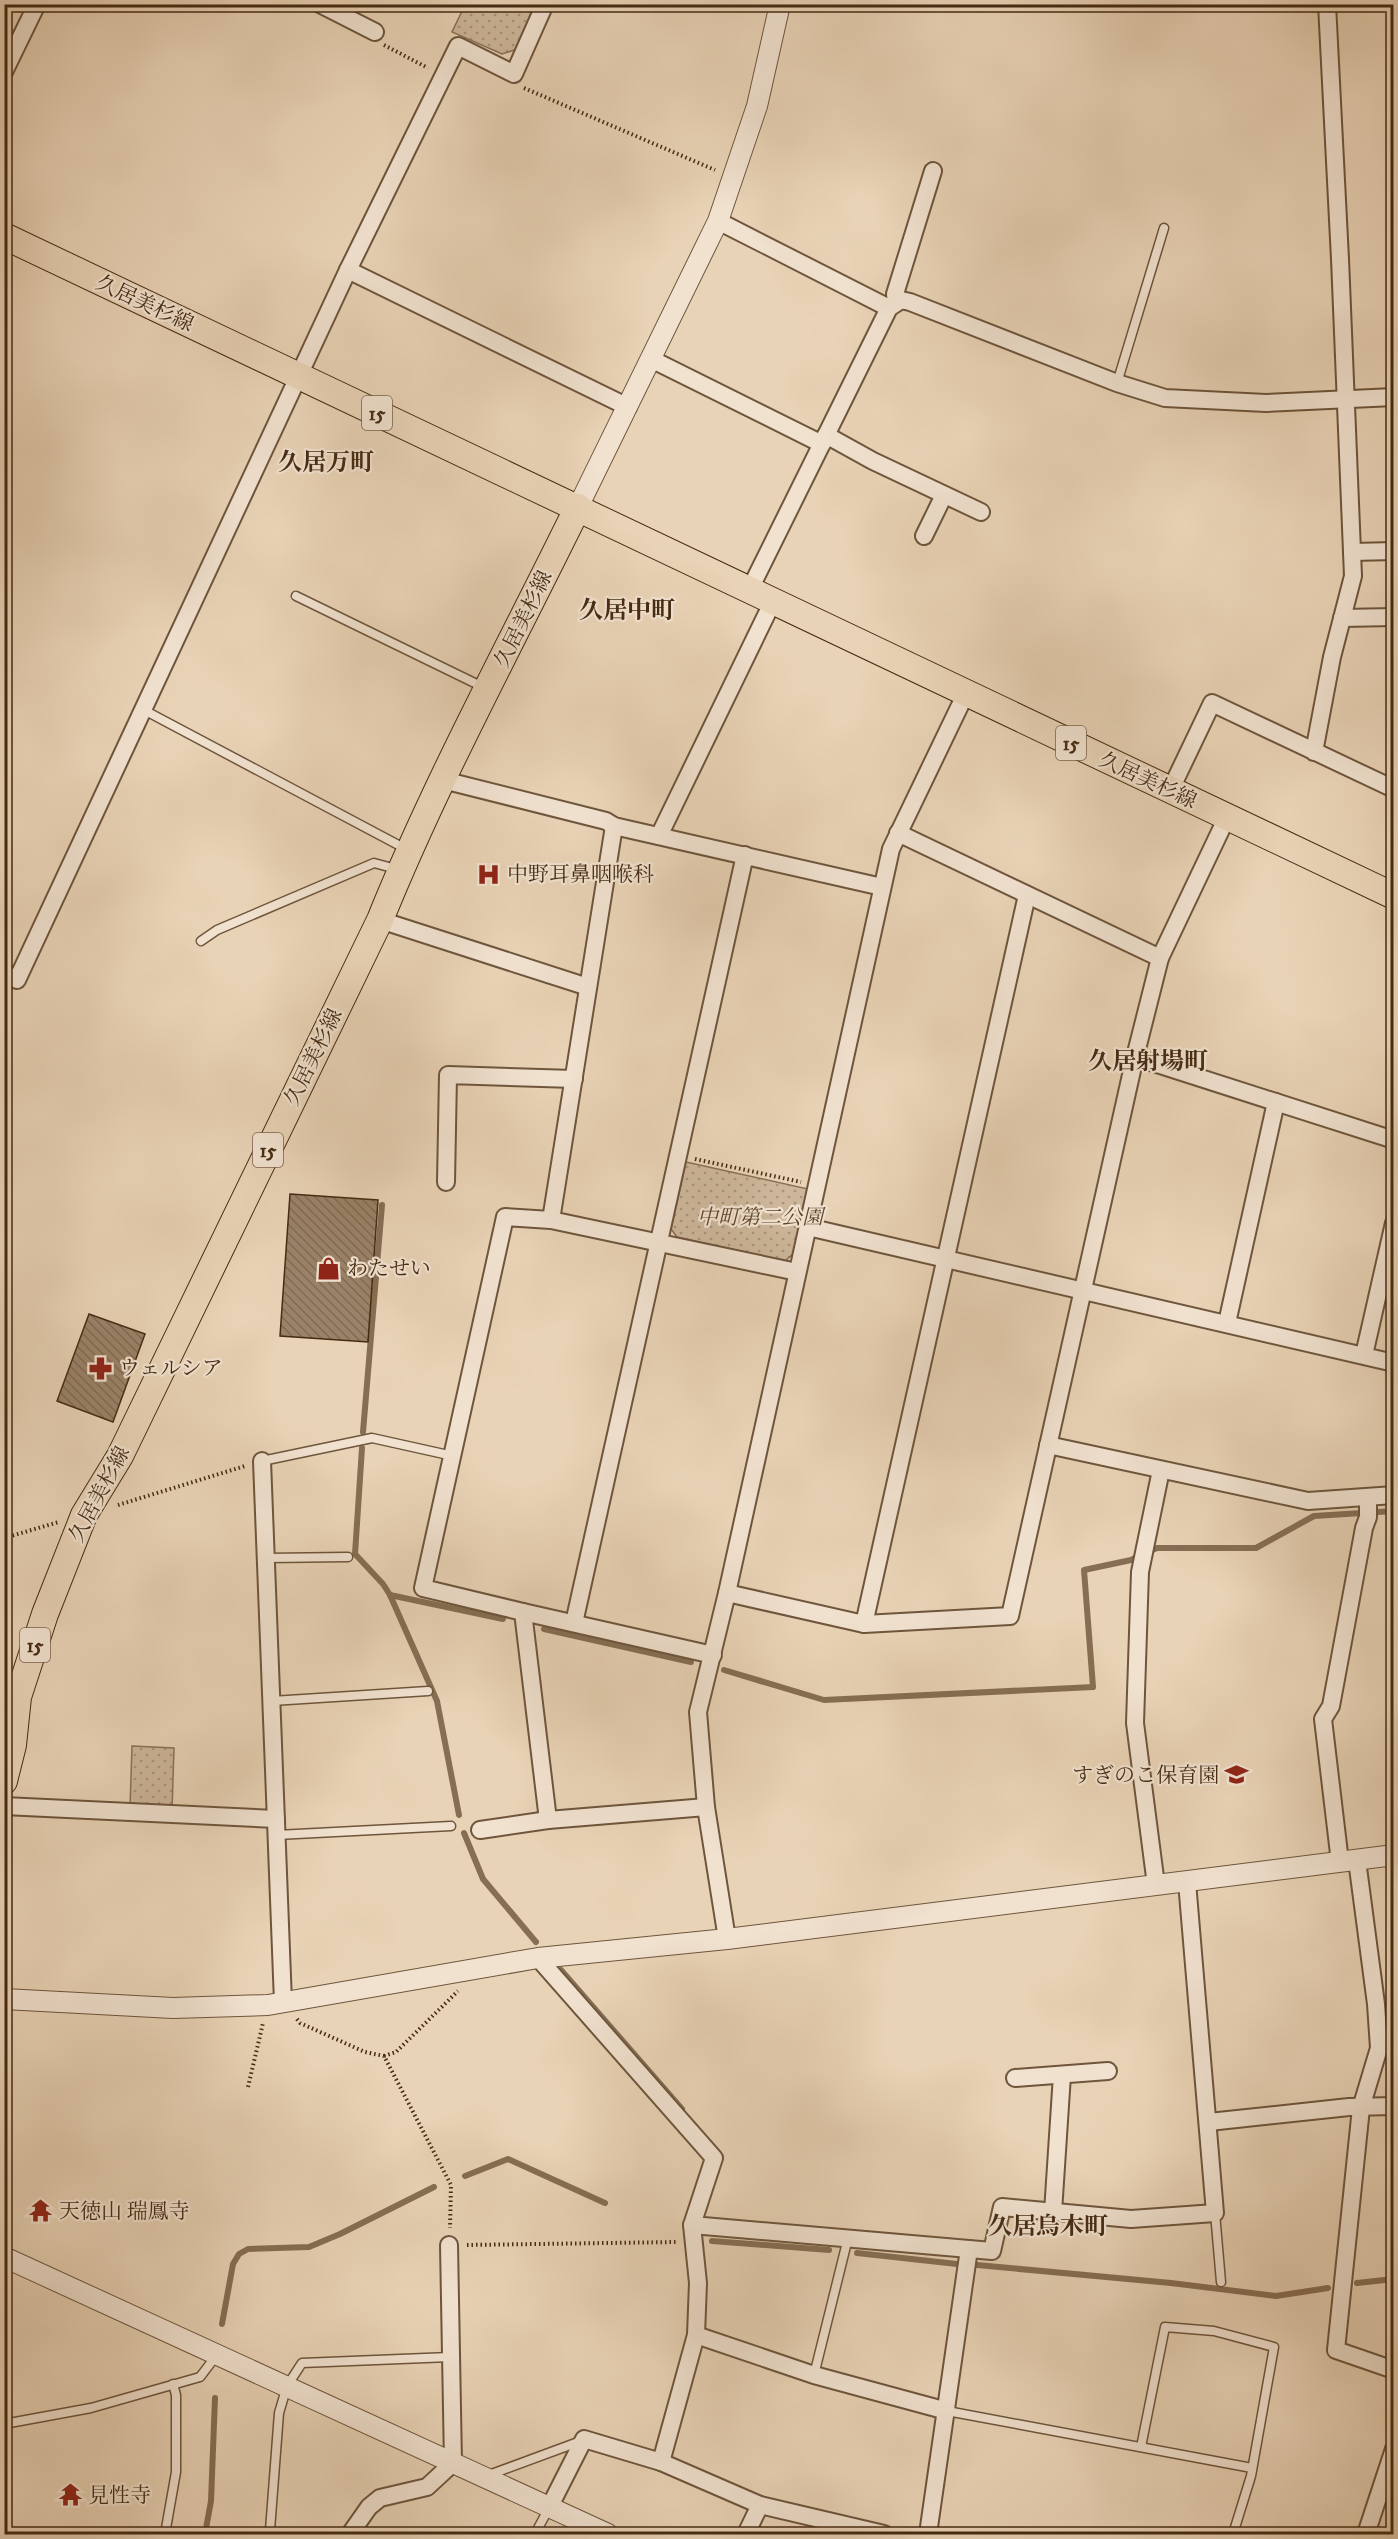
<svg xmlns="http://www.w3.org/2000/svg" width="1398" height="2539" viewBox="0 0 1398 2539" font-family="'IM FELL DW Pica','Noto Serif JP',serif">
<defs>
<pattern id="green-dots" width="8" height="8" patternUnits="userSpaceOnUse" patternTransform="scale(1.5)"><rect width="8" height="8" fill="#cdb69a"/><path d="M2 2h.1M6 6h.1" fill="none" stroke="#a8947c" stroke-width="1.8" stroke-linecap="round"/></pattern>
<pattern id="building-back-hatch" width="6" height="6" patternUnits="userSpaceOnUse" patternTransform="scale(1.5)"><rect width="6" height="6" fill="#9a8268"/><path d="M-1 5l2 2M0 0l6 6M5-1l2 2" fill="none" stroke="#7f6b54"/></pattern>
</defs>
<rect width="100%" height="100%" fill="#e9d3b6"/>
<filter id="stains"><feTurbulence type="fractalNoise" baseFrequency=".00333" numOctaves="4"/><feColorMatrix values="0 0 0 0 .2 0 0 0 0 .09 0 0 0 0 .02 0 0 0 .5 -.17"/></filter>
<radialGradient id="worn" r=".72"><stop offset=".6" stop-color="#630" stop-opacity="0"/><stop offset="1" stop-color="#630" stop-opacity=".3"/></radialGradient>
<!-- green -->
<g fill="url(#green-dots)" stroke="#897056" stroke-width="1.5">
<path d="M465,5H523L536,10L518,49L502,54L452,32Z"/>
<path d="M686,1162L808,1189L793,1254L785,1261L677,1237L671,1229Z"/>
<path d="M132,1746L174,1748L172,1811L130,1808Z"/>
</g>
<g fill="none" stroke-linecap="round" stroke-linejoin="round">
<!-- stream -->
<g stroke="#866e54" stroke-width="6">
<path d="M363,1432L382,1205"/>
<path d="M362,1448L355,1554L383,1584L390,1595L437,1701L459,1815"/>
<path d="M1148,1552L1157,1548H1256L1314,1516L1394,1511"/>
<path d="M390,1595L503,1619"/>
<path d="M544,1629L691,1662"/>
<path d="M724,1670L824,1700L1093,1687L1084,1570L1131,1560L1139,1556"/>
<path d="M464,1833L483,1879L536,1942"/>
<path d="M561,1970L682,2109"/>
<path d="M465,2176L508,2159L605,2203"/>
<path d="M712,2241L829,2250"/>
<path d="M857,2253L957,2264"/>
<path d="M977,2265L1171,2283L1276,2296L1328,2288"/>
<path d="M1357,2283L1394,2279"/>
<path d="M222,2324L233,2264L239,2254L248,2249L309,2247L340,2234L434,2187"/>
<path d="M205,2534L211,2501L215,2398"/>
</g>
</g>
<!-- building -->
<g fill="url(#building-back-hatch)" stroke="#452b13" stroke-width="1.5">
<path d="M290,1194L378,1200L368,1342L280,1336Z"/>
<path d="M89,1314L145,1334L113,1422L57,1401Z"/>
</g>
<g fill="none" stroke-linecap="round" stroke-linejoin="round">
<defs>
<g id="service">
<path d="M1117,383L1164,228"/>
<path d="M296,596L485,688"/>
<path d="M142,709L406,849"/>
<path d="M201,941L217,930L374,863L400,870"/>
<path d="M262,1461L372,1438L453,1456"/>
<path d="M267,1558L348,1557"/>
<path d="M272,1701L428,1691"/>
<path d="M277,1835L451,1826"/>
<path d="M1215,2213L1221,2282"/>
<path d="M814,2375L848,2238"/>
<path d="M947,2411L1252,2468"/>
<path d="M4,2424L91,2408L200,2377L216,2356"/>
<path d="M1141,2447L1165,2327L1214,2331L1274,2347L1251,2476L1233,2534"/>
<path d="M486,2476L581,2441"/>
<path d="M165,2534L176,2472V2395L173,2384"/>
<path d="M278,2534L270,2530L279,2413L287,2386L302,2363L450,2357"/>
<path d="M535,2534L550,2506"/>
</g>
<g id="minor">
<path d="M320,4L375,32"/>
<path d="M4,72L37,4"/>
<path d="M718,221L889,308"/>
<path d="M348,270L628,407"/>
<path d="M896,303L895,294L933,171"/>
<path d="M651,359L822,444"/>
<path d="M826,435L873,461L981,512"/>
<path d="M924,536L944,495"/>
<path d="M1352,552L1394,551"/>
<path d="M750,589L889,308L901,300L910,302L1117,383L1165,398L1266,403L1394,397"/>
<path d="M1342,618L1394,617"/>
<path d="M1314,752L1332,657L1353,576L1340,259L1327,4"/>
<path d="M443,780L606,821L614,826L882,887"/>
<path d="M1170,791L1212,703L1394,789"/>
<path d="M898,833L1160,958"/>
<path d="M659,836L773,601"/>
<path d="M380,920L588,987"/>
<path d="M4,973L17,980L348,270L458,46L514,74L545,4"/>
<path d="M1135,1057L1394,1140"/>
<path d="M446,1182L448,1075L574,1079"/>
<path d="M551,1220L614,826"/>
<path d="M808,1227L1394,1363"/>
<path d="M1227,1323L1276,1102"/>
<path d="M1364,1355L1394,1223"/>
<path d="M1048,1445L1308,1501L1394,1495"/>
<path d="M262,1461L283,2002"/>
<path d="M727,1593L864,1624L1010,1616L1135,1057L1160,958L1227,817"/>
<path d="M523,1612L713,1655"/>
<path d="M574,1623L745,855"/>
<path d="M864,1624L1027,895"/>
<path d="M4,1806L276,1819"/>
<path d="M706,1807L548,1820L523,1612L423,1588L505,1217L551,1220L797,1272"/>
<path d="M480,1830L548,1820"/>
<path d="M1357,1860L1376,2004L1379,2048L1361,2108L1336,2350L1394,2370"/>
<path d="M1340,1862L1323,1719L1331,1706L1364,1528L1368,1517V1497"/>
<path d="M1156,1885L1135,1723L1140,1572L1161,1470"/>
<path d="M727,1939L706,1807L698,1712L727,1593L891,849L966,693"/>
<path d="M538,1958L714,2158L692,2225L992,2251L1002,2207L1131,2219L1215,2213L1187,1882"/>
<path d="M1015,2078L1108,2071"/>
<path d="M1209,2122L1349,2107L1394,2106"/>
<path d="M1053,2212L1062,2075"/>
<path d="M692,2225L698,2283L696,2335"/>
<path d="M661,2462L696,2335L814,2375L947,2411"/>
<path d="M550,2506L584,2439L661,2462L760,2505L884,2534"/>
<path d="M350,2534L369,2507L380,2498L427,2487L453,2463L449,2245"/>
<path d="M746,2534L760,2505"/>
<path d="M928,2534L969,2249"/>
<path d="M1366,2534L1394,2449"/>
</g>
<g id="tertiary">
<path d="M578,507L718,221L757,106L780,4"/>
<path d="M4,1999L173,2008L268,2005L538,1958L727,1939L1394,1855"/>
<path d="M4,2257L608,2534"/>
</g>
<g id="primary">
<path d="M4,236L1394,896"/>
<path d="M4,1781L13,1745L18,1697L45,1614L84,1515L120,1456L380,920C437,779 511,644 578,507"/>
</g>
</defs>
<!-- service casing -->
<use href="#service" stroke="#6e553c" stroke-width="11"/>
<!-- minor casing -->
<use href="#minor" stroke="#6e553c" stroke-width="20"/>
<!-- tertiary casing -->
<use href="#tertiary" stroke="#6e553c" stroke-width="22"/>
<!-- primary casing -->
<use href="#primary" stroke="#452b13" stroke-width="28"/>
<!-- path -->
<g stroke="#452b13" stroke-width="4" stroke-dasharray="1.5 3" stroke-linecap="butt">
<path d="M384,45L428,68"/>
<path d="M524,88L715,170"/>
<path d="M695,1159L801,1182"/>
<path d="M118,1505L245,1466"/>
<path d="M4,1538L59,1522"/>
<path d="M297,2019L300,2023L365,2052L384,2056L451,2185L450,2228"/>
<path d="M384,2056L396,2052L458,1991"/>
<path d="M248,2087L263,2023"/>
<path d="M467,2245L678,2242"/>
</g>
<!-- service -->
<use href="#service" stroke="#f1e2d0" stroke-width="8"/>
<!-- minor -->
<use href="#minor" stroke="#f1e2d0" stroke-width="16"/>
<!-- tertiary -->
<use href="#tertiary" stroke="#f1e2d0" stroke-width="20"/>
<!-- primary -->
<use href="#primary" stroke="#e9d3b6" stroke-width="26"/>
</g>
<!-- icons -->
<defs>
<symbol id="hospital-bare" viewBox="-9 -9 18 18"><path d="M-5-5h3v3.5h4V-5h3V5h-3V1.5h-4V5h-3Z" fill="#8f2418" stroke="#f1e2d0" stroke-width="2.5" paint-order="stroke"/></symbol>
<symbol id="shop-bare" viewBox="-9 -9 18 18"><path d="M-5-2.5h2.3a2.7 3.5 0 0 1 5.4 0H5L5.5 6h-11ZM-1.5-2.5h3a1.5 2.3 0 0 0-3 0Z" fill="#8f2418" stroke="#f1e2d0" stroke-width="2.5" paint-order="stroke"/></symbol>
<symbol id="pharmacy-bare" viewBox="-9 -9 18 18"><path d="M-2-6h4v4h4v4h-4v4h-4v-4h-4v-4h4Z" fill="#8f2418" stroke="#f1e2d0" stroke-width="2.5" paint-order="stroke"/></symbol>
<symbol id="school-bare" viewBox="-9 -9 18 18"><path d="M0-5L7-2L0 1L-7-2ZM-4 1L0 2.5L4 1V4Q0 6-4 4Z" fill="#8f2418" stroke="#f1e2d0" stroke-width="2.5" paint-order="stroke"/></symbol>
<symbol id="temple-bare" viewBox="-9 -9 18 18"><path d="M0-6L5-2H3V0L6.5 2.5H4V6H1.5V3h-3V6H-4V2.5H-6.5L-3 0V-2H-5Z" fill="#8f2418" stroke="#f1e2d0" stroke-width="2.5" paint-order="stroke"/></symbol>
</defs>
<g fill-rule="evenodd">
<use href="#hospital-bare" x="472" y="858" width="33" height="33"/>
<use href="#shop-bare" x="312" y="1252" width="33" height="33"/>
<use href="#pharmacy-bare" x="84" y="1352" width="33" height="33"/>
<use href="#school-bare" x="1220" y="1758" width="33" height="33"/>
<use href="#temple-bare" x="24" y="2194" width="33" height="33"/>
<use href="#temple-bare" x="54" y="2478" width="33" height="33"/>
</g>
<g text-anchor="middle" stroke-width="4.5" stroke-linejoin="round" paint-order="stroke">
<!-- shield labels -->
<g fill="#f1e2d0" stroke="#79624c" stroke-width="1.5">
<rect x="362" y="396" width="30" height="34" rx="4.5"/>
<rect x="1056" y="726" width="30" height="34" rx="4.5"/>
<rect x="253" y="1133" width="30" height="34" rx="4.5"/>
<rect x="20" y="1628" width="30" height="34" rx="4.5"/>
</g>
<g font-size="20" font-weight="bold" fill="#452b13">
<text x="377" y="420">15</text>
<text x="1071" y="750">15</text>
<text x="268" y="1157">15</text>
<text x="35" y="1652">15</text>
</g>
<!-- street labels -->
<g font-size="21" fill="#452b13" stroke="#f1e2d0">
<text transform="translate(145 303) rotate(25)" y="7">久居美杉線</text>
<text transform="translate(523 619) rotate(-64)" y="7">久居美杉線</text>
<text transform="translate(1148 780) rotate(25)" y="7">久居美杉線</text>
<text transform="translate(313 1057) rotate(-64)" y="7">久居美杉線</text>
<text transform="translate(99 1494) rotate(-62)" y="7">久居美杉線</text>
</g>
<!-- poi labels -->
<g font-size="21" fill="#452b13" stroke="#f1e2d0" text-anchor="start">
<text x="507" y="881">中野耳鼻咽喉科</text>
<text x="347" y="1275">わたせい</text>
<text x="119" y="1375">ウェルシア</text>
<text x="1219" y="1782" text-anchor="end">すぎのこ保育園</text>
<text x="59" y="2218">天徳山 瑞鳳寺</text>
<text x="88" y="2502">見性寺</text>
</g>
<!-- park labels -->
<g font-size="21" font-style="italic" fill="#60472e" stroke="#f1e2d0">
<text x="760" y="1224">中町第二公園</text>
</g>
<!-- quarter labels -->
<g font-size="24" font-weight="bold" fill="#452b13" stroke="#f1e2d0">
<text x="326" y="470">久居万町</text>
<text x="627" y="618">久居中町</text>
<text x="1148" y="1069">久居射場町</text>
<text x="1048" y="2234">久居烏木町</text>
</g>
</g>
<!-- margin -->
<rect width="1398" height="2539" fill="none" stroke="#e9d3b6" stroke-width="24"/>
<rect x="6" y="6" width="1386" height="2527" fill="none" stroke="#452b13" stroke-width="3"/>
<rect x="12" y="12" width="1374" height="2515" fill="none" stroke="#452b13" stroke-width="1.5"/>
<rect width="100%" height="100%" filter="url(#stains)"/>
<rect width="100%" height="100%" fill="url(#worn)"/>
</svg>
